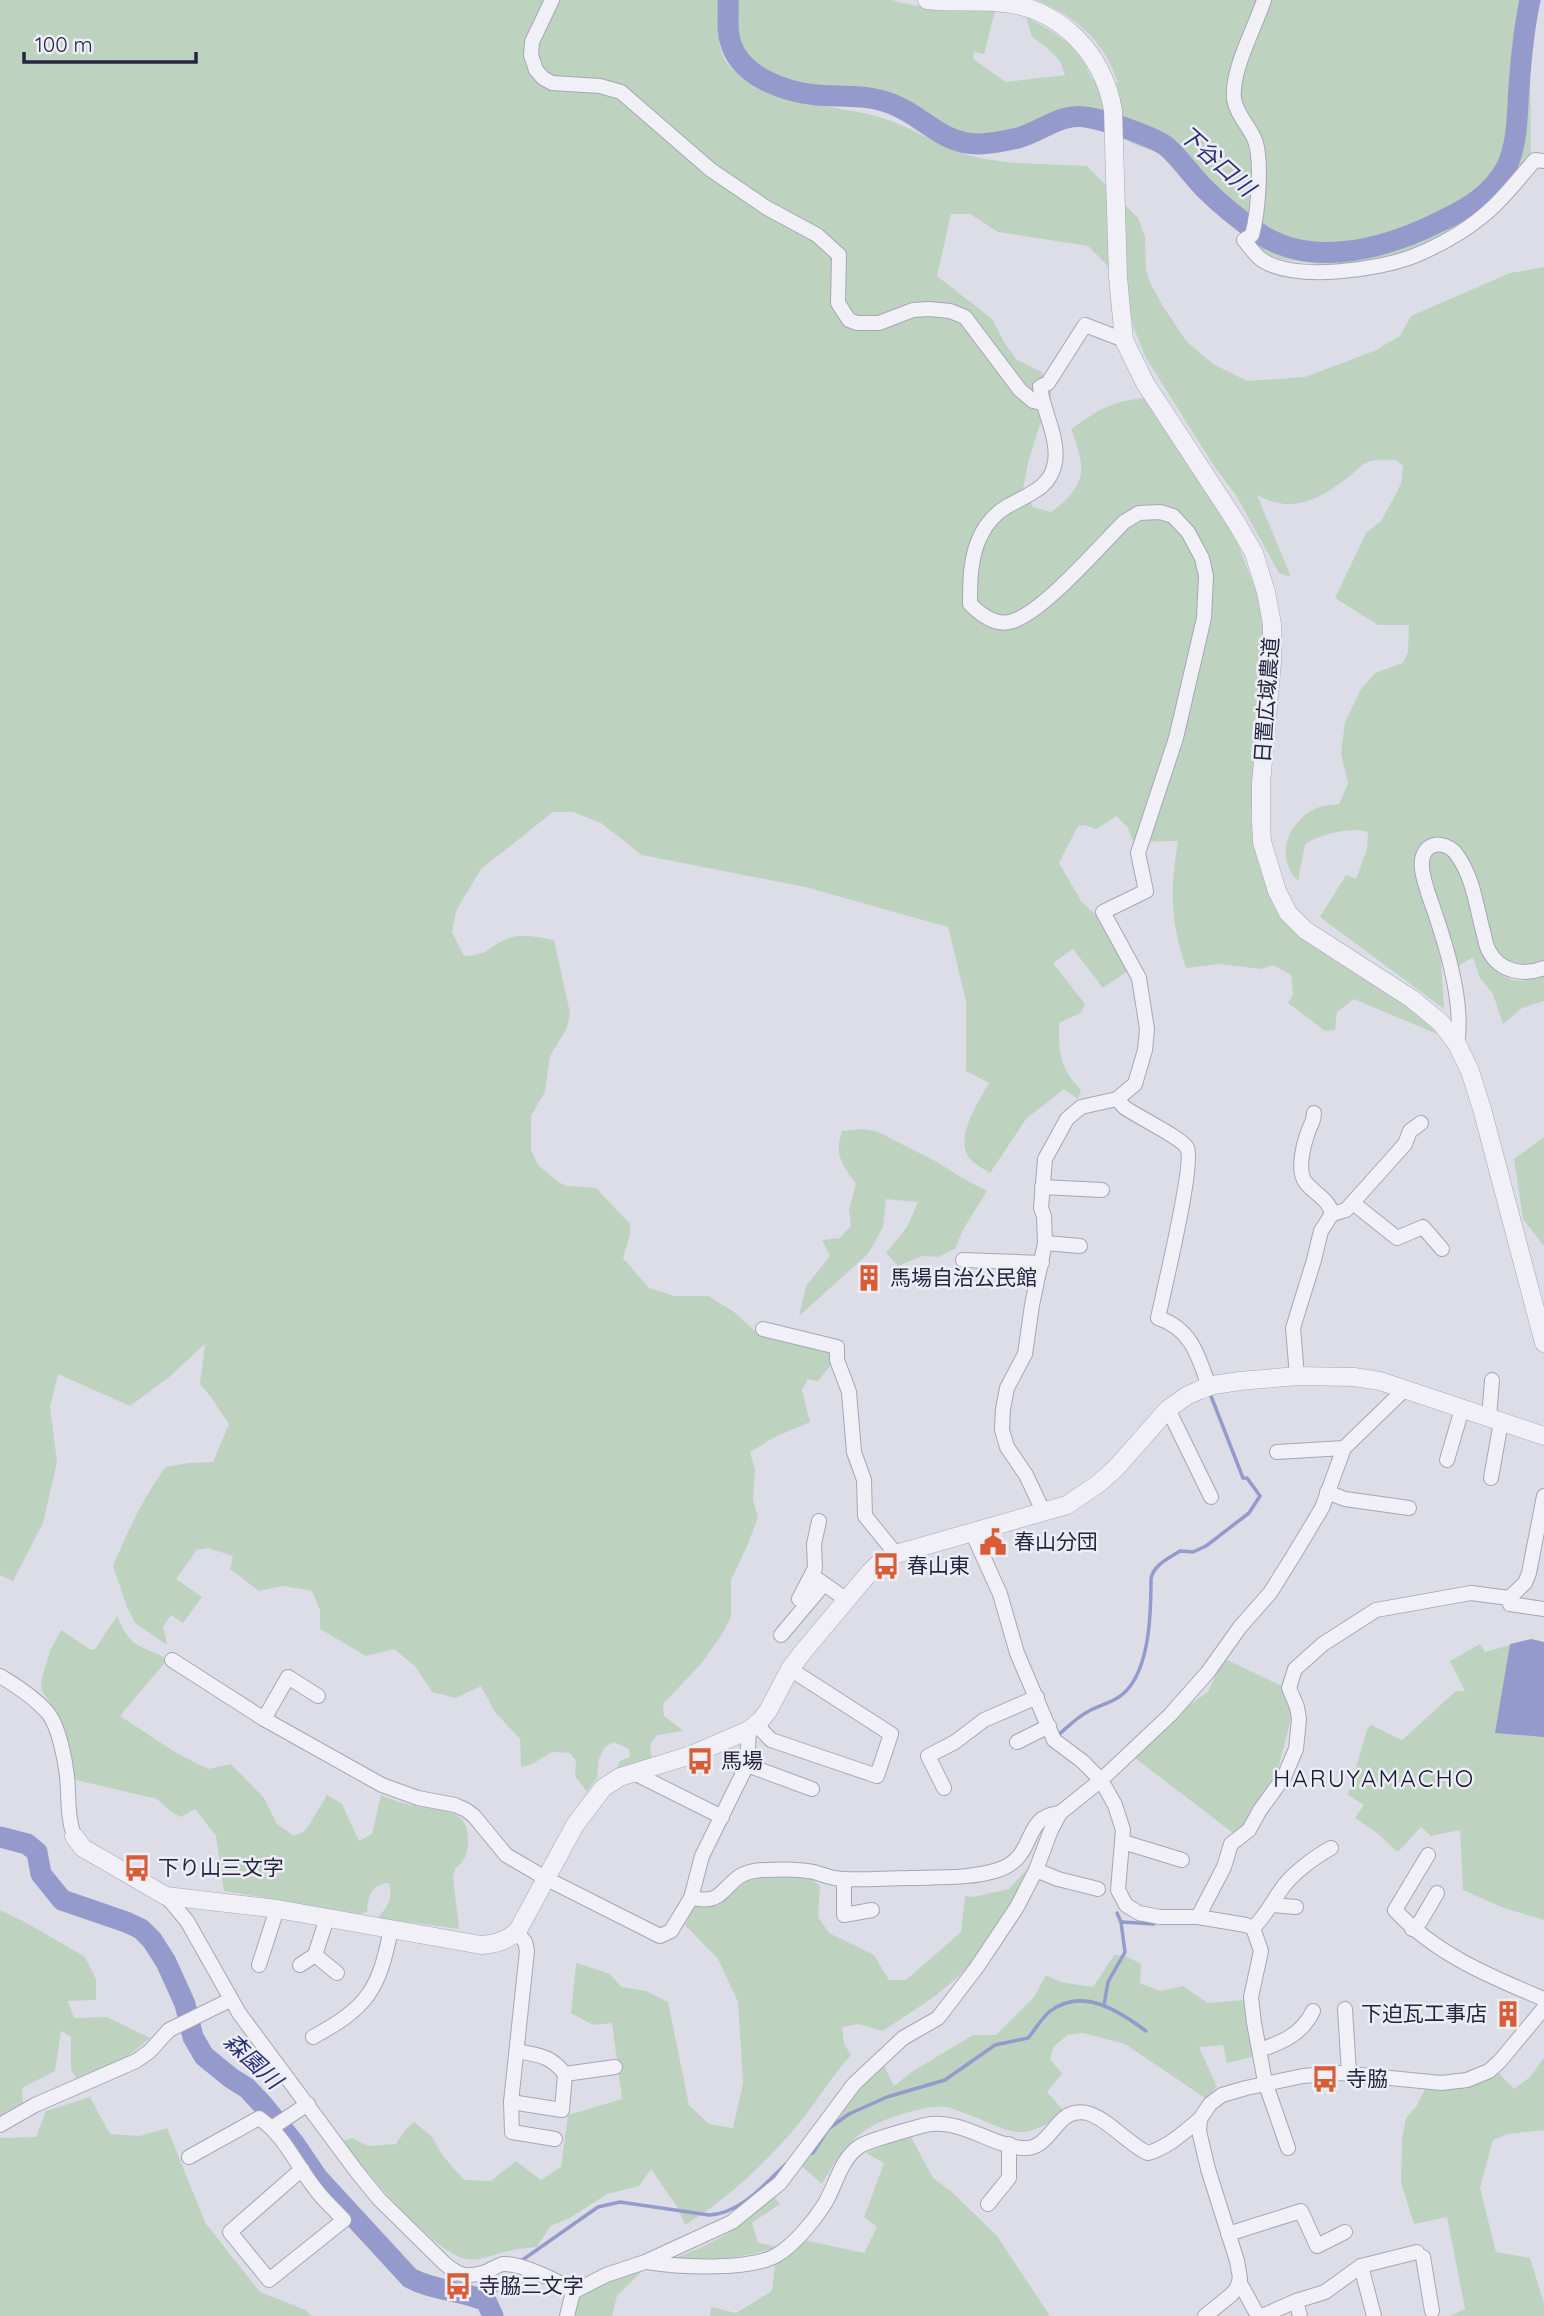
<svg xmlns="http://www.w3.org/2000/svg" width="1544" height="2316" viewBox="0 0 1544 2316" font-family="Quicksand,'Noto Sans JP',sans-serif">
<rect width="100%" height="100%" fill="#dddde8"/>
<!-- green -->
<g fill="#bdd3c0">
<path d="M0,0H718C720,19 715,47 727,63C766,111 843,101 896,123C924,134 950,152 980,158C1014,165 1052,164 1087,166L1138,218L1145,237L1146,269L1150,283L1164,308L1187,342L1213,364L1247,381L1305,377L1374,351L1400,336L1411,316L1510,273L1544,267V962L1540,965L1512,966L1492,948L1463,852C1450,838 1443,836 1425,844L1421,885L1441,961L1444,1009L1320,917L1346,875L1356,879L1367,849L1368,832C1350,827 1321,834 1305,844L1298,881C1274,858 1288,820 1317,808C1323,805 1332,805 1339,804L1348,784L1341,753L1345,722L1361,689L1375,673L1403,663L1408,652L1409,625H1378L1335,598L1366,533L1381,521L1395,496L1401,483L1403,466L1396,460C1387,461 1376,459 1368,462C1363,463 1356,471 1351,475C1320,499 1294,515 1257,495L1291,577L1279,573L1237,497L1214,466L1146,358L1133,326L1127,291L1105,263L1088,246L998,232L970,214H951L937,276L992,319L1004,342L1016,359L1042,372L1051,389V402L1039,427L1028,463L1023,489L1033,507L1051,512C1088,485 1086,468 1071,429C1100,409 1111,401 1147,398L1231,526L1262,606L1265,648L1251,819L1258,861L1270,891L1387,991L1421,1016L1437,1034L1354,999L1337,1012L1335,1030L1325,1031L1288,1003L1293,994L1291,975L1273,965L1261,969L1218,964L1186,968C1170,920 1170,891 1178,841L1133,842L1128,828L1117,816L1096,829L1084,825L1078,826L1059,863L1081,901L1095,914L1129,970L1103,988L1073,949L1053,963L1085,1004L1081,1013L1059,1023C1059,1053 1059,1067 1081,1090L1078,1099L1064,1089L1026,1119L990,1173C984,1169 976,1165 971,1160C952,1141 979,1101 989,1083L966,1071V1001L948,927L805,887L642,855L601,823L573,812H553L481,869L456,911L452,932L464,956C489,954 485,950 504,940C520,932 538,937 554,940L570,1013L567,1028L550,1056L545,1092L531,1116V1150L538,1165L558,1182L567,1186L596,1188L630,1224V1235L623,1258L649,1288L675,1296H708L733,1311L760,1336L834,1351L831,1365L818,1381L808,1379L802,1390L810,1422L775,1437L750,1452L755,1470L753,1500L758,1517L748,1544L731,1580V1617L722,1634L701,1664L663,1704L664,1716L684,1731L657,1735L650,1744L652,1760L616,1769L620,1761L630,1757L629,1749L614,1742L605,1747L599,1759L597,1778L587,1792L575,1776L576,1761L570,1753L552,1752L532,1764L521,1767L520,1739L495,1712L481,1686L456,1698L432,1692L415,1666L394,1649L366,1656L320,1629V1610L312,1591L283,1586L259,1591L230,1569L233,1556L208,1548L197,1550L176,1579L202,1597L183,1623L171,1615L163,1627L167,1645L135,1623L127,1607L113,1566C128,1531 143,1497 166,1467L188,1463L213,1462L229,1424L211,1397L200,1384L205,1344L168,1378L130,1406L58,1374L50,1407L57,1462L43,1523L13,1581L0,1575Z"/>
<path d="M735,0H892C926,11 960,8 995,11L984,54L974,52L973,59L1006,82L1065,75L1060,61L1046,47L1032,37L1026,17C1058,34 1077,44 1092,79L1118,83C1105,42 1076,16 1036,0H1536L1530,60L1531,156L1484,208L1449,232L1415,249L1371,260L1331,266L1280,259L1263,253L1240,226L1163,154L1133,144L1099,113L1069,111L1007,133L961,135L938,124L913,103L879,93L824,89L798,84L771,74L753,63L742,52L736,36Z"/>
<path d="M1435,852H1446C1452,861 1460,870 1464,880C1477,920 1481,1003 1544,975V1001L1522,1008L1503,1024L1493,994L1480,978L1473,957L1455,968L1427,873L1428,859Z"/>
<path d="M862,1129L876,1131L939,1163L962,1178L987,1191C978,1206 959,1233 956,1248L938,1257L922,1256L898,1266L886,1253L907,1227L918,1202L886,1199L883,1227L868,1254L799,1316L806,1286L830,1256L822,1240L840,1238L851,1226L849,1209L856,1184C842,1164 834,1156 842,1131Z"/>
<path d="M1544,1137V1246L1523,1219L1514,1159Z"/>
<path d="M117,1616C121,1625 127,1638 136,1644C146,1651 158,1652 167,1660L120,1716L178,1754L208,1769L231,1764L264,1798L277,1824L294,1836L306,1830L327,1795L342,1804L359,1841L372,1834L381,1795C389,1798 398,1802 407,1804C431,1811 470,1804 468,1841C468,1853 465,1861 455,1869L453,1877L459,1929L378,1918C388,1905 393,1900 389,1883C371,1884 368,1896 367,1912L359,1914L224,1891L216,1836L195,1809L181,1817L171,1812L157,1799L76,1780L61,1719L42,1691L41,1681L50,1651L61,1630L91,1650L95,1649Z"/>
<path d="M1531,1639L1544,1642V1920L1504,1908L1463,1890L1460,1830L1431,1836L1421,1827L1398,1852L1377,1833L1355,1818L1364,1805L1348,1795L1367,1730L1371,1725L1402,1740L1456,1691H1465L1450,1661L1480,1644L1485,1652Z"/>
<path d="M1227,1660L1286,1688L1292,1715L1277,1773L1245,1828L1233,1833L1135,1758L1186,1707L1208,1692L1219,1668Z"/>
<path d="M1028,1868C1012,1902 994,1936 969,1965C946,1992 912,2011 883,2031L858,2024L842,2027L844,2044L851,2055C829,2080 813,2108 791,2133C759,2169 726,2200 685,2225L678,2208L651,2169L639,2186L607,2194L570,2218L550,2226L537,2247C526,2248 515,2249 504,2252C492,2255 480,2261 467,2259C434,2254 364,2169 342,2141L352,2138L368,2146L396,2144L406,2129L414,2122L432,2137L443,2156L464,2180L491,2181L516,2161L541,2180L561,2167L568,2115L622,2099L612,2023L593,2025L571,2013L576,1963L610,1974L621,1987L646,1991L668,2002L689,2105L709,2124L733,2128L743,2083L738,2002L718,1959L685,1925L694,1906H718L734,1891L751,1878L809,1877L820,1886L818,1917L829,1933L874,1955L889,1980H906L961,1932L965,1896L973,1897L1009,1889Z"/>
<path d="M0,1910L27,1923L85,1957L96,1979V2000L68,2001L74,2018L107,2017L150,2038L125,2058L78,2080L71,2070V2037L61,2031L55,2071L22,2088L23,2103L0,2116Z"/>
<path d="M1114,1955L1126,1956L1141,1964L1140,1983L1160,1991L1183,1986L1208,2003L1245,2000V2013L1256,2056L1227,2063L1223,2045L1199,2047L1217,2087L1205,2098L1125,2044L1083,2033L1068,2035L1054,2046L1050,2059L1062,2074L1047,2092L1065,2112C1020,2144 1014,2132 967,2114C960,2112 953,2108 947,2107C935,2105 921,2109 910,2112C861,2125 847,2141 822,2184L799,2164L879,2056L894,2086L913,2071L973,2035H996L1034,1997L1046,1975L1060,1982L1093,1987Z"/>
<path d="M1544,2058V2130L1507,2134L1493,2140L1480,2188L1496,2252L1530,2258L1544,2303V2316H1450L1465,2309L1447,2217L1414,2224L1401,2183L1402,2140L1406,2118L1416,2107L1426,2087H1469L1499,2073L1514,2089L1530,2077Z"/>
<path d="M90,2097L110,2134L140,2136L167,2128L206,2224L260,2292L306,2310L311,2316H0V2138L36,2137L46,2111Z"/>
<path d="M910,2135L933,2178L952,2192L997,2236L1050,2316H710L711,2307L736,2313L772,2291L775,2265L804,2240L864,2253L877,2227L864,2217L884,2163L866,2153Z"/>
<path d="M772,2194L780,2204L752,2223L758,2243L779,2247C739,2258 716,2262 675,2258L700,2248L729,2233Z"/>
<path d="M644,2269L617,2296L612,2316H572L578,2296L604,2280Z"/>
</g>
<!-- water -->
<path fill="#959acc" d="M1531,1639L1544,1642V1737L1495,1733L1510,1644Z"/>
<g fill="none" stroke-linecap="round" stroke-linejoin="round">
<!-- stream -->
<g stroke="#959acc" stroke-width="3.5">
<path d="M1058,1735C1068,1727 1077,1717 1089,1711C1098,1706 1110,1703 1119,1697C1150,1676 1151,1614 1151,1579C1153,1565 1169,1558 1180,1551L1193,1552L1206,1546L1249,1513L1260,1496L1247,1478H1243L1211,1396"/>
<path d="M1122,1922L1154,1924"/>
<path d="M1104,2005L1108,1982L1125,1952L1121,1922L1117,1913"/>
<path d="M808,2152L813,2153L828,2129L849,2114L887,2097L945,2080L995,2045L1028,2038C1035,2030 1041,2019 1049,2012C1082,1986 1119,2011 1146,2031"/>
<path d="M521,2261L598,2207L620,2202L709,2215C740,2214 765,2184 786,2164"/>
<path d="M486,2301L509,2277"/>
</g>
<!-- river -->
<g stroke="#959acc" stroke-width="21">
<path d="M728,0C729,14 726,31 731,44C741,76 784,92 816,95C842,97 867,94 892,104C924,116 942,145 980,144C992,143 1006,141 1018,138C1041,132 1060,113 1085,117C1102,119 1155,137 1167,147C1181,159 1191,175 1204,188C1220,204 1241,221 1260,234C1315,270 1390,247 1443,220C1468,208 1492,194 1506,168C1518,144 1517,114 1519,87C1521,59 1524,28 1530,0"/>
<path d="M0,1837L27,1844L37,1852L41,1874L62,1900L126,1922L141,1929L152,1940L166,1962L185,2004L193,2037L204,2056L231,2078L247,2088L263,2105L294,2143L317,2177L410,2278C434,2291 461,2290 486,2301L493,2316"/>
</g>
<defs>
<g id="minor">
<path d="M552,0L532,42L531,55L536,70L543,78L552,83L600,86L621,92L711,170L767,208L817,235L839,255L838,303L849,320L857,323H879L913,310L929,309L950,311L965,317L1020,390L1033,401L1042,403"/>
<path d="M1264,0C1255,28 1231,70 1234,99C1236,113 1248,125 1254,138C1263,157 1258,214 1252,235L1244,240C1249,246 1255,255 1262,260C1296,282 1378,270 1414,256C1438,246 1464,232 1484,215C1503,200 1518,179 1535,160L1544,161"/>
<path d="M1457,1044C1465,1000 1443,935 1428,893C1425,882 1419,867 1423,856C1429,839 1449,843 1457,855C1473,877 1476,905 1483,931C1485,937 1485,945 1489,951C1500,972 1524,976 1544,968"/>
<path d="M1117,1099L1124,1107C1136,1116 1182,1138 1187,1148C1195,1162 1163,1294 1158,1318C1191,1328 1199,1357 1209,1387"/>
<path d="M1314,1113C1314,1122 1309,1127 1307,1135C1303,1146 1298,1169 1304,1180C1312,1193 1329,1198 1332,1214"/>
<path d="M1042,1187L1102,1190"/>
<path d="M1353,1203L1397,1238L1423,1227L1442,1249"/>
<path d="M1045,1243L1080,1246"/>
<path d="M963,1260L1042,1263"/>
<path d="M763,1329L837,1347V1360L849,1392L854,1452L864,1480L865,1516L896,1554"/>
<path d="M1297,1376L1293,1328L1314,1260L1321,1231L1332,1214L1346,1210L1405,1144L1410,1131L1421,1123"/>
<path d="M1168,1409L1211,1497"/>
<path d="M1489,1418L1492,1380"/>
<path d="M1277,1452L1344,1448"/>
<path d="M1447,1460L1462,1409"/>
<path d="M1491,1478L1501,1422"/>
<path d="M1327,1492L1345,1499L1409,1508"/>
<path d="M1044,1513L1026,1475L1007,1447L1002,1430L1003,1409L1007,1388L1025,1354L1032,1305L1045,1243L1044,1216L1041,1208L1045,1159L1067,1119L1081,1107L1117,1099L1135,1084L1145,1050L1147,1029L1139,978L1103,912L1146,891L1138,853L1176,738L1204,618L1206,576L1202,558L1188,532L1173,516L1160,512L1139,513L1124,522C1099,547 1044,611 1013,621C997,627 981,615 970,604C970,582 970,556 981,535C986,524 996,513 1006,507C1026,495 1051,489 1055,462C1059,438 1043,411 1040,387L1048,383L1085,325L1124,340"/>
<path d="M972,1532L1000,1594L1017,1653L1054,1740L1082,1761L1101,1780L1115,1805L1123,1830L1118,1890L1126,1905L1139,1913L1160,1917H1198L1246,1925L1253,1928L1261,1951L1251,1997L1254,2023L1265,2082L1288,2148"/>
<path d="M817,1579L847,1600"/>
<path d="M1509,1598L1510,1604L1544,1609"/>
<path d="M799,1599L815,1568L814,1544L819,1521"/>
<path d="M781,1635L824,1584"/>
<path d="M172,1660L264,1719L382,1785L418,1798L455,1805L466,1810L474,1816L506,1855L547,1879L660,1936L671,1931L691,1898L702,1856L747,1765L749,1730"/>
<path d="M0,1676C17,1686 35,1698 48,1713C59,1727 65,1759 67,1776C69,1797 67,1816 74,1836"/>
<path d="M264,1719L288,1677L318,1696"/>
<path d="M756,1724L771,1740L877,1776L891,1734L790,1669"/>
<path d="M1017,1742L1049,1726"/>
<path d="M747,1765L812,1789"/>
<path d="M634,1773L722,1817"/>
<path d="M944,1788L928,1756L955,1742L984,1720L1037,1697"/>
<path d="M1123,1842L1182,1860"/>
<path d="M1428,1855L1395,1910C1435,1954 1491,1977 1544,1999"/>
<path d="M1036,1870L1058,1879L1098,1889"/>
<path d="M844,1879V1915L872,1910"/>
<path d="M166,1896L187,1921L239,2013L357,2172L379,2199L444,2263C460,2277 468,2278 488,2271C492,2269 498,2265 503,2264C520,2263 560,2281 573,2292"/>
<path d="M691,1898C722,1904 719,1891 740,1876C748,1871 757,1870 766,1870C781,1869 799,1869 814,1872C824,1875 833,1879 844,1879C865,1880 887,1878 908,1878C938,1877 969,1879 998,1870C1038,1857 1021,1816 1060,1813"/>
<path d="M1272,1905L1296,1907"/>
<path d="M1198,1917L1224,1867L1231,1844L1249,1830L1260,1810L1284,1777L1296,1749L1299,1719L1297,1707L1289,1688L1295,1669L1323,1644L1376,1610L1471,1593L1509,1598L1525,1583L1529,1573L1544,1496"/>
<path d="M327,1918L315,1955L337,1973"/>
<path d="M1253,1928C1267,1914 1272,1902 1283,1887C1293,1873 1316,1856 1331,1848"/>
<path d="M1412,1929L1420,1922L1437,1893"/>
<path d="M517,1932L525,1942L527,1951L511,2102L512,2132L555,2139"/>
<path d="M259,1965L277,1909"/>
<path d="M300,1965L315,1955"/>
<path d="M1345,2009L1349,2073"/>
<path d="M313,2037C368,2007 379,1990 391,1929"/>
<path d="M1260,2050C1283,2042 1302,2034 1313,2011"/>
<path d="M518,2051C540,2056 550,2055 565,2074L615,2067"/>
<path d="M511,2102L562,2110L565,2074"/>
<path d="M0,2125L35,2105L136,2061L150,2051L169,2030L230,2000"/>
<path d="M273,2127L308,2104"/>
<path d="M189,2157L259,2118C285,2136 295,2163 314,2187C322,2199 334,2209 344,2220L269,2280L230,2232L302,2169"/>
<path d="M988,2204L1009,2178V2144"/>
<path d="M1228,2234L1301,2211L1317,2246L1345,2232"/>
<path d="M1423,2257L1432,2311"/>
<path d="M647,2262C678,2267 750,2271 777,2255C795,2244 813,2222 824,2205C836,2186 840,2159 860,2146C868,2141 914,2128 925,2125C962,2118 989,2145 1022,2148C1040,2150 1048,2135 1059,2123C1088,2090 1121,2142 1148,2153C1169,2147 1184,2132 1200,2119"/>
<path d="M1361,2266L1417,2252"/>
<path d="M1240,2283L1258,2316"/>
<path d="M1296,2301L1300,2316"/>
<path d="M567,2316L573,2292L606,2275L645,2262L732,2222L780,2183L854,2084L903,2038L938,2018L977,1967L1017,1907L1036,1870L1051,1830L1060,1813L1101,1780L1170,1715L1208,1672L1240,1627L1270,1593L1292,1558L1322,1508L1344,1448L1404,1390"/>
<path d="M1205,2316L1231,2295L1237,2288L1240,2278L1237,2261L1208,2169L1199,2131L1200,2119L1210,2104L1222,2095L1246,2088L1303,2076L1340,2073L1441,2083L1467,2080L1489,2071L1500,2061L1544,2008"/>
<path d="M1262,2316L1296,2301L1325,2292L1361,2266L1374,2316"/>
</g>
<g id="tertiary">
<path d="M927,0C953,3 978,0 1004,3C1061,9 1103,54 1113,110L1118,277L1124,340L1145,383L1236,522L1254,553L1266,592L1272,624V662L1261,783V822L1262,842L1277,891L1288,913L1305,930L1412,999L1441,1023L1457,1044L1470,1071L1482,1109L1544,1343"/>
<path d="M74,1836L83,1848L166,1896L277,1909L481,1945C496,1944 505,1941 517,1932L575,1825L603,1788L620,1777L691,1755L749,1730L760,1721L768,1711L790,1669L802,1653L870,1572L878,1564L896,1554L1067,1505L1098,1484L1116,1468L1168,1409L1188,1395L1200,1390L1213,1385L1240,1381L1297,1376L1354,1377L1380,1381L1544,1436"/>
</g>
</defs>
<!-- minor casing -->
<use href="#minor" stroke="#a6a6b6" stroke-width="16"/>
<!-- tertiary casing -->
<use href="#tertiary" stroke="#a6a6b6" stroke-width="19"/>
<!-- minor -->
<use href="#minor" stroke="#f0f0f6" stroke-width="14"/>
<!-- tertiary -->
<use href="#tertiary" stroke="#f0f0f6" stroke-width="18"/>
</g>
<!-- icons -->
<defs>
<symbol id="building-bare" viewBox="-9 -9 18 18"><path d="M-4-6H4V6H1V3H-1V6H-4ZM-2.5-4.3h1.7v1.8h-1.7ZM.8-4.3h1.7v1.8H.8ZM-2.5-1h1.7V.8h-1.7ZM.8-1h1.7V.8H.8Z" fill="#d85d37" stroke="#ededf6" stroke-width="2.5" paint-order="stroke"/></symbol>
<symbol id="civic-bare" viewBox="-9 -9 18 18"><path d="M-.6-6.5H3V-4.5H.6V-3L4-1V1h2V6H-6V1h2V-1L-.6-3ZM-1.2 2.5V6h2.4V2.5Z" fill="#d85d37" stroke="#ededf6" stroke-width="2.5" paint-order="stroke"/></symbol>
<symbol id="bus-bare" viewBox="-9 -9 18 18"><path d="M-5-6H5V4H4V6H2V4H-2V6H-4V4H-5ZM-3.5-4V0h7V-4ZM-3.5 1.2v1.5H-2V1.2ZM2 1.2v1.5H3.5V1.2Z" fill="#d85d37" stroke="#ededf6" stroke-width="2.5" paint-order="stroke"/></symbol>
</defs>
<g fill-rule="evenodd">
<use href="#building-bare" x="850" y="1259" width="38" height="38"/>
<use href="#civic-bare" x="974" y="1523" width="38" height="38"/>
<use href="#bus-bare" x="867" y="1547" width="38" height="38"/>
<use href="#bus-bare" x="681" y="1742" width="38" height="38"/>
<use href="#bus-bare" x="118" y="1849" width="38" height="38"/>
<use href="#building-bare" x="1489" y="1995" width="38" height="38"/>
<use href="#bus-bare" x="1306" y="2060" width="38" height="38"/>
<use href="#bus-bare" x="439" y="2267" width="38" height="38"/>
</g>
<g text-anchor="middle" stroke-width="5" stroke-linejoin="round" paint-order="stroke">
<!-- street labels -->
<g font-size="21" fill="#262540" stroke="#ededf6">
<text transform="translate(1267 700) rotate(-86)" y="7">日置広域農道</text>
</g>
<!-- poi labels -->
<g font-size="21" fill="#262540" stroke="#ededf6" text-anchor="start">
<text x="890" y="1285">馬場自治公民館</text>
<text x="1014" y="1549">春山分団</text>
<text x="907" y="1573">春山東</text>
<text x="721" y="1768">馬場</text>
<text x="158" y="1875">下り山三文字</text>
<text x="1487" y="2021" text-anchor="end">下迫瓦工事店</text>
<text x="1346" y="2086">寺脇</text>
<text x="479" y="2293">寺脇三文字</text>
</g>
<!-- water labels -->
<g font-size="23" font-style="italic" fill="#2c3177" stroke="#ededf6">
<text transform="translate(1217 161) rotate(42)" y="8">下谷口川</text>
<text transform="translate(253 2061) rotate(43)" y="8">森園川</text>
</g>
<!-- quarter labels -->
<g font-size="24" letter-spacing="2" fill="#191831" stroke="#ededf6">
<text x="1374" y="1787">HARUYAMACHO</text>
</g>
</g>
<!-- scale -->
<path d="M24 52v10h172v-10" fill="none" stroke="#262540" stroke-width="3.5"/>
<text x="35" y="52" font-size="21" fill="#262540" stroke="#ededf6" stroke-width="5" paint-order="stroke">100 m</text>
</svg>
